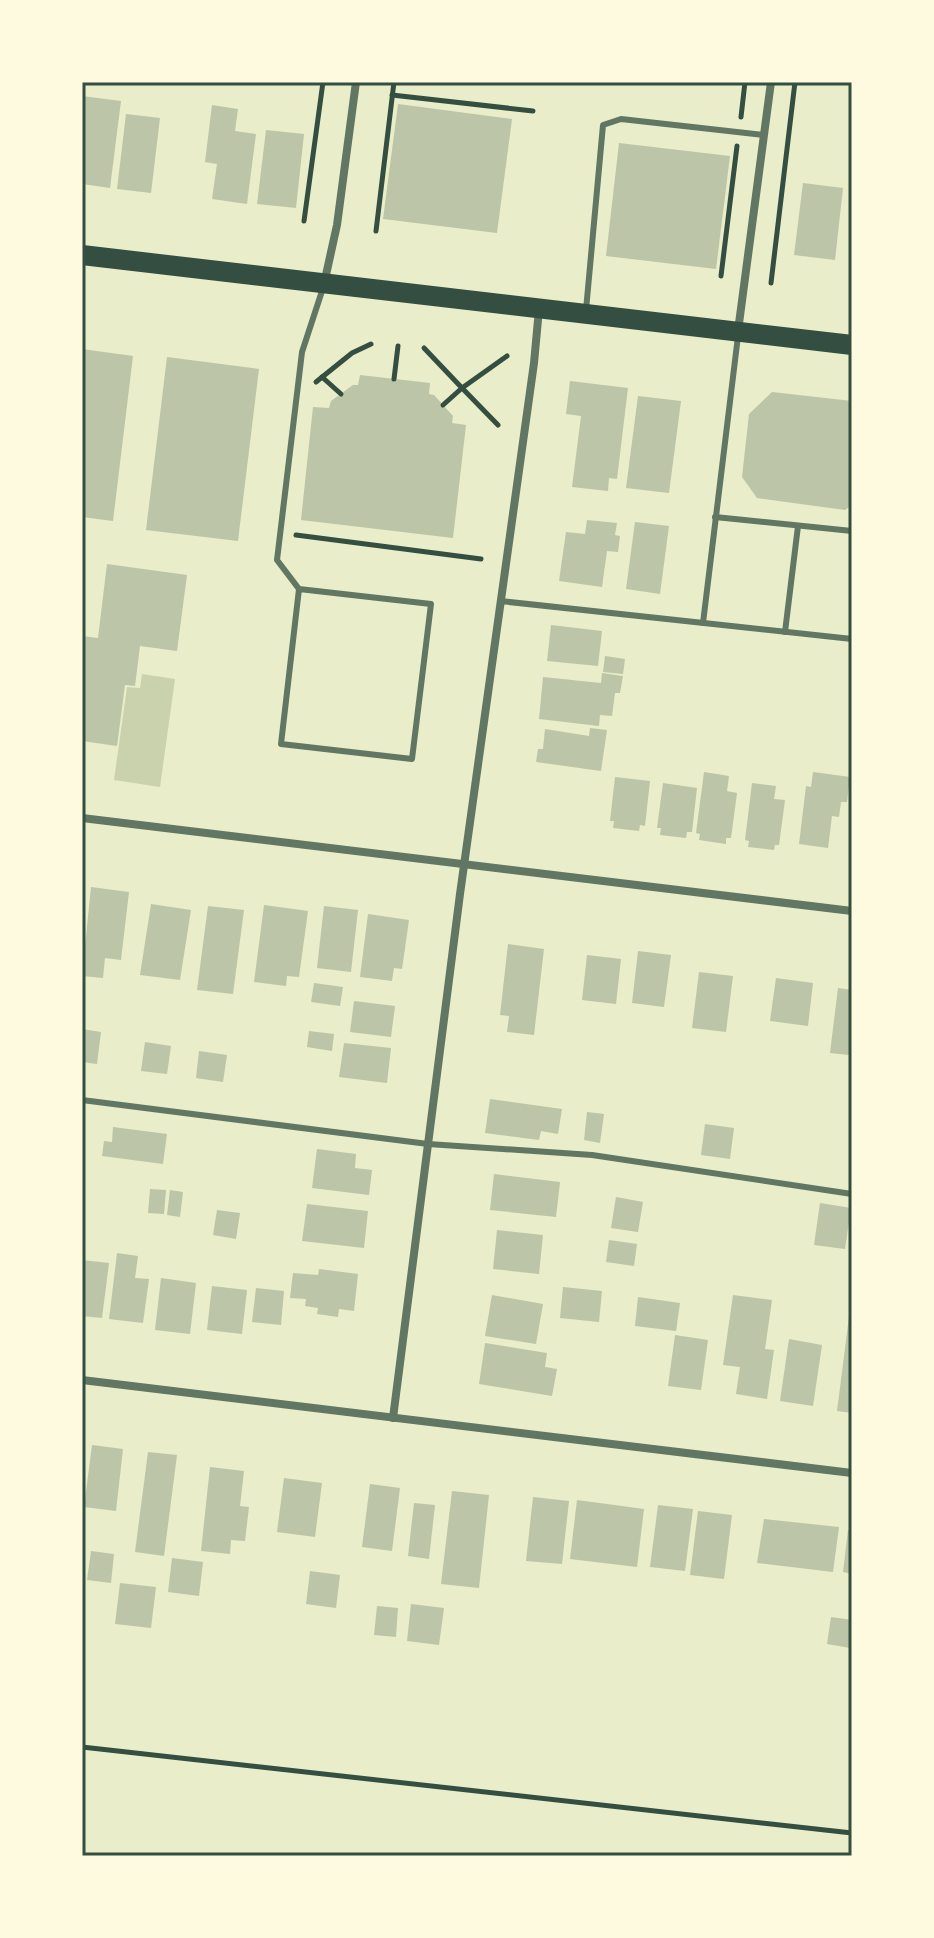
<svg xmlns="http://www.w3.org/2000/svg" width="934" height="1938" viewBox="0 0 934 1938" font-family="'Noto Sans',sans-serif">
<rect width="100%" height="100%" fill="#e9edc9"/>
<!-- green -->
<path fill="#cad2ad" d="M142,674L175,679L160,787L114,780L127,687L140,688Z"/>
<!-- building -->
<g fill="#bcc5a7">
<path d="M82,96L121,101L110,188L82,184Z"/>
<path d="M398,104L512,119L497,233L383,219Z"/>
<path d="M212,105L238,109L235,131L256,134L247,204L212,199L217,164L205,162Z"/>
<path d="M126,114L160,118L151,193L117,189Z"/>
<path d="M266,130L304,134L296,208L257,204Z"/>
<path d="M619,143L730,156L716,269L606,256Z"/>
<path d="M803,183L843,188L835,260L794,255Z"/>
<path d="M82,349L133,356L113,521L82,517Z"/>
<path d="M167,357L259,369L238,541L146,530Z"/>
<path d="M360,375L430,383L429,394L434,395L453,416L452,423L466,425L453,538L301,520L313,407L329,408L331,401L353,385H358Z"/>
<path d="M570,381L628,388L617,479L609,478L608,491L572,487L581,416L566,414Z"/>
<path d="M772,392L852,401V505L845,510L757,498L742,477L749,414Z"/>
<path d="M638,396L681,401L669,493L626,488Z"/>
<path d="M587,520L617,523L615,535L620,536L618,552L607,551L602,587L559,581L566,532L585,534Z"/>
<path d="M635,522L669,526L660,594L626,589Z"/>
<path d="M107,564L187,575L177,651L140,646L135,686L125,685L117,746L82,741V636L98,638Z"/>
<path d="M551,625L602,631L598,666L547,661Z"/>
<path d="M605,656L625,659L623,674L603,672Z"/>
<path d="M602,673L623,676L620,693H615L612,716L600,715L599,726L539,719L543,677L601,683Z"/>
<path d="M590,728L607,730L601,771L536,762L538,749H543L545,729L589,736Z"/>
<path d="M704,772L729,776L727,791L737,793L731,838H726V844L699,840L700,834L696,833Z"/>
<path d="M813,772L850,777L847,802H841L839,817L832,816L828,848L799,844L806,786L811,787Z"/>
<path d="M615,777L650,781L645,826L640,825L639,831L613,828L614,821H610Z"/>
<path d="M663,783L697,788L692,832H687L686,838L660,835L661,828H657Z"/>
<path d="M752,783L776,786L774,799L785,800L779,845H775L774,850L748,847L749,841L745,840Z"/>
<path d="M91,887L129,892L121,960L105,958L103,978L82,976Z"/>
<path d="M151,904L191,910L180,980L140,975Z"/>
<path d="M264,905L308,911L299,977L287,976L286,986L254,982Z"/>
<path d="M208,906L244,910L233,994L197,990Z"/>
<path d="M324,906L358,910L351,972L317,968Z"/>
<path d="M368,914L409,920L402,969L394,968L392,981L360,977Z"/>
<path d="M508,944L544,949L534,1035L507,1032L509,1016L500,1015Z"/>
<path d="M638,951L671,955L664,1007L632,1003Z"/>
<path d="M587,955L621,959L616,1004L582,1000Z"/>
<path d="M699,972L733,976L726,1032L692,1028Z"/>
<path d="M776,978L813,983L808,1026L770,1021Z"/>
<path d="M314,983L343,987L340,1006L311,1002Z"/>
<path d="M838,988L852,990V1047L849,1055L830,1053Z"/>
<path d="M354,1001L395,1006L391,1037L350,1032Z"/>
<path d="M82,1029L101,1032L97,1064L82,1062Z"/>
<path d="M309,1031L334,1034L332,1051L307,1047Z"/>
<path d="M145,1042L171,1046L167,1074L141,1071Z"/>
<path d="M344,1043L391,1048L387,1083L339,1077Z"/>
<path d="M199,1051L227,1055L223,1082L196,1078Z"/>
<path d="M490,1099L562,1109L558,1134L541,1131L539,1140L485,1133Z"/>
<path d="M587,1112L604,1114L600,1143L584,1140Z"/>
<path d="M705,1124L734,1128L730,1159L701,1155Z"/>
<path d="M113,1127L167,1134L163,1164L102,1156L104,1141L112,1142Z"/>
<path d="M317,1149L356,1154L355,1168L372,1170L369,1195L312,1188Z"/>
<path d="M494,1174L560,1182L556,1217L490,1210Z"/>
<path d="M150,1189L166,1190L164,1214L148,1213Z"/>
<path d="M170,1190L183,1192L180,1217L167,1215Z"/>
<path d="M616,1197L643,1202L638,1232L611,1228Z"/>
<path d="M820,1203L851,1208L845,1249L814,1245Z"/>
<path d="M307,1204L368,1211L364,1248L302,1241Z"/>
<path d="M217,1210L240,1213L236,1239L213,1235Z"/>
<path d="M497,1230L543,1235L539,1274L493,1269Z"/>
<path d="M609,1240L637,1244L634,1266L606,1262Z"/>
<path d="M117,1253L138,1256L135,1278L149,1279L143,1323L109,1319Z"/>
<path d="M82,1260L109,1263L102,1318L82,1316Z"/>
<path d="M319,1269L358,1274L354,1311L339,1309L338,1317L317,1314L318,1308L305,1306L306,1299L290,1298L293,1273L318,1275Z"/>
<path d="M161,1278L196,1283L190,1334L155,1330Z"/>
<path d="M212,1286L247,1290L242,1334L207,1330Z"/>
<path d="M563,1287L602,1291L599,1322L560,1318Z"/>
<path d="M256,1288L284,1291L281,1325L252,1322Z"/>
<path d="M492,1295L543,1304L536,1344L485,1336Z"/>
<path d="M733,1295L772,1300L765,1349L774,1350L767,1399L736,1394L740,1367L723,1365Z"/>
<path d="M638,1297L680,1303L676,1331L635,1326Z"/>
<path d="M850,1309H852V1413L837,1411Z"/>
<path d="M675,1335L708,1340L701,1390L668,1386Z"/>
<path d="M789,1339L822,1345L813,1406L780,1401Z"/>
<path d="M485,1343L547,1353L545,1367L557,1369L552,1396L479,1384Z"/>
<path d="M92,1445L123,1449L116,1511L84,1507Z"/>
<path d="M148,1452L177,1455L164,1556L135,1552Z"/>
<path d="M210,1467L244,1471L240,1506L249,1507L245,1541L231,1540L230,1554L201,1551Z"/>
<path d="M284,1478L322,1483L315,1537L277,1532Z"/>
<path d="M370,1484L400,1488L392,1551L362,1547Z"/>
<path d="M452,1491L489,1495L479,1588L441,1584Z"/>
<path d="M533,1497L569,1501L562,1564L526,1561Z"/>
<path d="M577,1500L644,1509L637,1567L570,1559Z"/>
<path d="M414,1503L435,1505L429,1559L408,1556Z"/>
<path d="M658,1505L693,1509L685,1571L650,1567Z"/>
<path d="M698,1511L732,1515L724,1579L690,1575Z"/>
<path d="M764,1519L839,1527L833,1572L757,1563Z"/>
<path d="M848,1530H852V1574L843,1572Z"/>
<path d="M91,1551L114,1554L111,1583L87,1580Z"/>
<path d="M172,1558L203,1562L199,1596L168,1592Z"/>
<path d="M310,1571L340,1575L336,1608L306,1604Z"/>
<path d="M120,1583L156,1587L151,1628L115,1624Z"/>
<path d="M411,1604L444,1608L439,1645L407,1641Z"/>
<path d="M377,1606L398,1608L396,1637L374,1635Z"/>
<path d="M831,1617L852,1620L850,1648L827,1644Z"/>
</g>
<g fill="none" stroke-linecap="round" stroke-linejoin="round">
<!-- path -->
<g stroke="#344e41" stroke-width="5">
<path d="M392,95L533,111"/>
<path d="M741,117L745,82"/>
<path d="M304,221L323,82"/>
<path d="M376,231L394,82"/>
<path d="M721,276L737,146"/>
<path d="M771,283L795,82"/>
<path d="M424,348L462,388L443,405"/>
<path d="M322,377L341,394"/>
<path d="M394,379L398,346"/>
<path d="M316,382L352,353L371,344"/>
<path d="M498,425L462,388L507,356"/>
<path d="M296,535L481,559"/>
<path d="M82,1747L852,1833"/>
</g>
<!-- service -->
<g stroke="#617663" stroke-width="6">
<path d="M586,310L603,125L621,119L764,135"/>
<path d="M715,517L852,531"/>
<path d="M299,589L431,604L412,759L281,744L299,589L277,560L302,352L323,288"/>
<path d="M500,601L852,639"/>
<path d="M703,623L738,336"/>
<path d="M785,632L798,526"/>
<path d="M82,1100L428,1144L592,1155L852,1194"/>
</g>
<!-- minor -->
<g stroke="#617663" stroke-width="8">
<path d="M324,284L337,225L356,82"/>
<path d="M738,331L771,82"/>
<path d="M82,818L852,911"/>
<path d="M82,1380L852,1473"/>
<path d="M393,1418L460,894L534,363L539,309"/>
</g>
<!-- primary -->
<path stroke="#344e41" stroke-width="20" d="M82,255L852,345"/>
</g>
<!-- border -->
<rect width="934" height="1938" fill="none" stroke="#fefae0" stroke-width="168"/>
<rect x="84" y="84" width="766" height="1770" fill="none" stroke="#344e41" stroke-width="3"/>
</svg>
